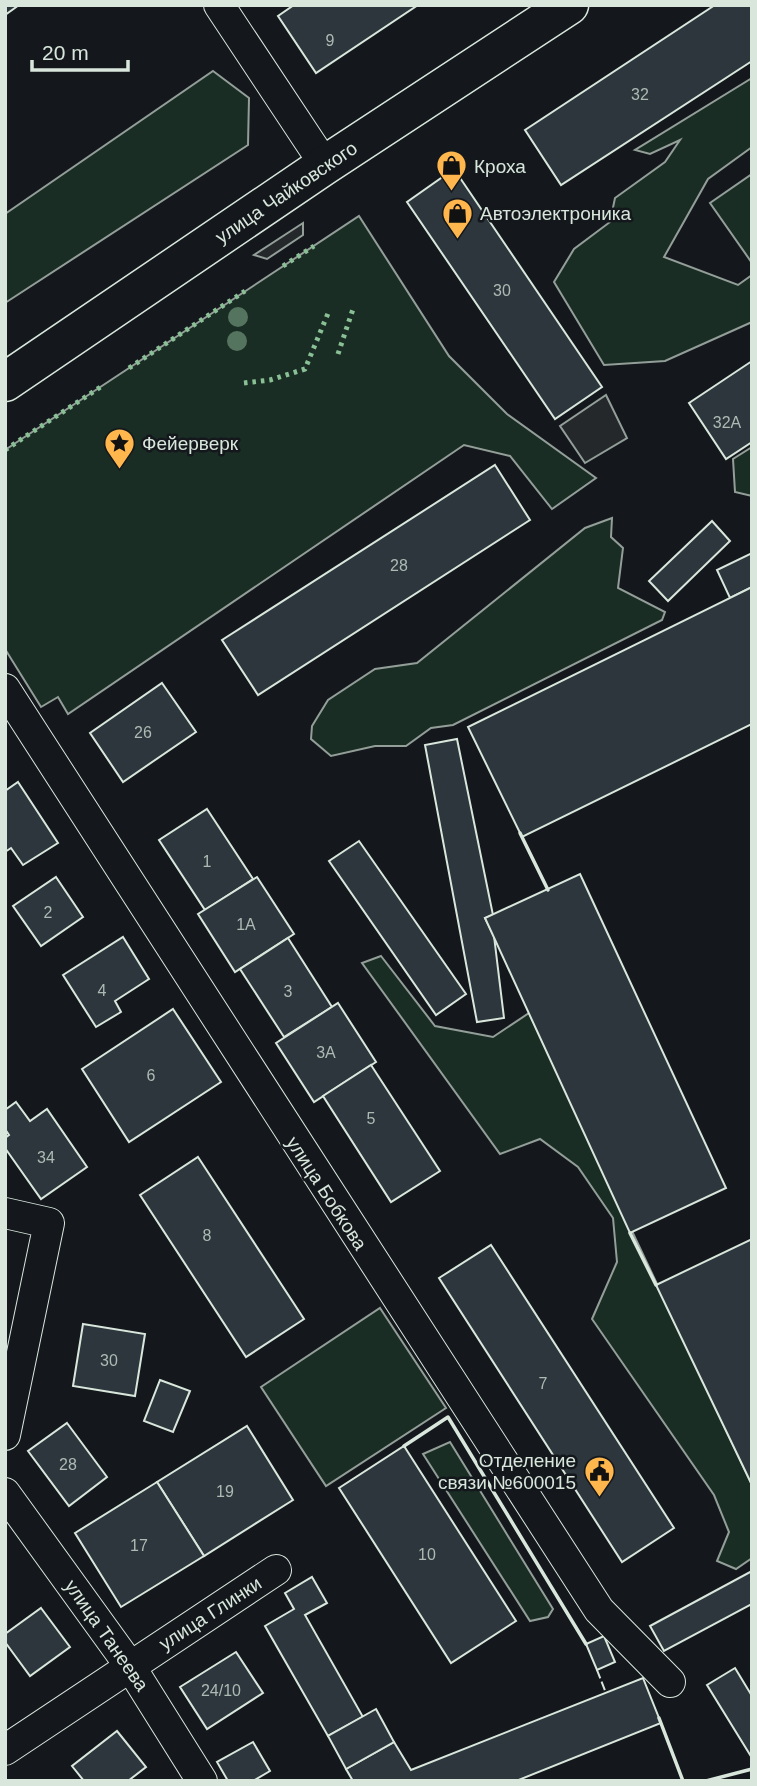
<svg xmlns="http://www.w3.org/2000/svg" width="757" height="1786" viewBox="0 0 757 1786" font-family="Arial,sans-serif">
<rect width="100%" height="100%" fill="#14181c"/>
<!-- green -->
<g fill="#1a2d24" stroke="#939e99" stroke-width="2">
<path d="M213,71L249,98L248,145L5,303V214Z"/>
<path d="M752,78V147L708,179L664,257L738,285L752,275V322L665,361L604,365L554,282L574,249L610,222L615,198L665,162L680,140L650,154L635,150Z"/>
<path d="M752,174V263L710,203Z"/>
<path d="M359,216L449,356L507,414L596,478L552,509L510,456L464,445L68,714L58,697L41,707L5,649V450Z"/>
<path d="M752,447V496L735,492L733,459Z"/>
<path d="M612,518L611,537L623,548L618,588L665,612L662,620L453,725L431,728L406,746H375L331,756L311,739L312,726L328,700L375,669L417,663L585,528Z"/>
<path d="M381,956L435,1026L493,1037L529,1013L752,1485V1558L736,1569L717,1561L729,1532L714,1495L592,1319L617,1262L613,1218L578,1167L540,1139L500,1154L362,963Z"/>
<path d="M380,1308L446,1408L326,1486L261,1387Z"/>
<path d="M450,1442L553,1609L548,1617L530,1621L423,1454Z"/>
</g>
<!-- parking -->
<g fill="#24282b" stroke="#939e99" stroke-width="2">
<path d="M303,223V235L267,259L254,255Z"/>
<path d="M606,395L627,438L585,463L560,426Z"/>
</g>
<!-- building -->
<g fill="#2c363c" stroke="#d8e6dc" stroke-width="2">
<path d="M5,5H19L5,15Z"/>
<path d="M294,5H418L316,73L278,16Z"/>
<path d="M715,5H752V61L561,185L525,130Z"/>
<path d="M454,169L602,387L555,419L407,202Z"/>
<path d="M752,361V442L726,459L689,403Z"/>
<path d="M495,465L530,520L258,695L222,640Z"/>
<path d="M712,521L730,541L668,601L649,581Z"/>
<path d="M752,553V587L730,598L717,570Z"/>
<path d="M752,587V724L522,837L468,727Z"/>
<path d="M162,683L196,732L123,782L90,733Z"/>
<path d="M457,739L493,915L485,918L494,936L504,1018L477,1022L425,745Z"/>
<path d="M18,782L58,843L23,865L11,848L5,852V791Z"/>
<path d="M207,809L253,879L205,910L159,840Z"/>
<path d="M359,841L466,994L436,1015L329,861Z"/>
<path d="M580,874L726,1188L630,1233L485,918Z"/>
<path d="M56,877L83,917L41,946L13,906Z"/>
<path d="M257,877L294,934L235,972L198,914Z"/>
<path d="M123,937L149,979L115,1001L121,1012L96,1027L63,975Z"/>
<path d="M288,938L332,1007L284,1037L240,969Z"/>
<path d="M338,1003L376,1062L314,1102L276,1043Z"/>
<path d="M173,1009L221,1082L129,1142L82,1069Z"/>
<path d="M371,1065L440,1171L391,1202L323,1096Z"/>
<path d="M16,1102L30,1121L47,1109L87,1167L41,1199L5,1148V1138L9,1135L5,1129V1110Z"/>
<path d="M198,1157L304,1319L246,1357L140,1195Z"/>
<path d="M752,1239V1485L656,1285Z"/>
<path d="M491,1245L674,1528L622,1562L439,1278Z"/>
<path d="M83,1324L145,1334L135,1396L73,1386Z"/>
<path d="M160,1380L190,1391L173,1432L144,1421Z"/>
<path d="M67,1423L107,1477L69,1506L28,1451Z"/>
<path d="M247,1426L293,1500L204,1556L157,1482Z"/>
<path d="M404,1446L516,1621L451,1663L339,1488Z"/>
<path d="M157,1482L204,1556L121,1607L75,1533Z"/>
<path d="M752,1571V1604L664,1651L650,1626Z"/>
<path d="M312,1577L327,1603L305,1615L363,1717L328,1736L265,1626L294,1609L285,1593Z"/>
<path d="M41,1608L70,1647L30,1676L5,1642V1634Z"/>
<path d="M604,1636L615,1662L597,1670L586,1644Z"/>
<path d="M236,1652L263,1693L207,1729L180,1687Z"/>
<path d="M735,1668L752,1696V1758L707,1685Z"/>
<path d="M643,1678L661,1723L516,1781H353L346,1769L394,1742L411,1770Z"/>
<path d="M376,1709L394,1742L346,1769L328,1736Z"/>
<path d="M117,1731L146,1767L128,1781H84L72,1766Z"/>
<path d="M253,1742L270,1771L253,1781H228L217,1762Z"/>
</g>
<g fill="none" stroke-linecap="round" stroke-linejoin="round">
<defs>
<g id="minor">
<path d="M219,5L325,165"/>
<path d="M5,689L599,1610L670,1682"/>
<path d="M5,1213L49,1223L5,1435"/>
<path d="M5,1493L130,1666L202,1781"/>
<path d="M5,1750L276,1570"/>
</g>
<path id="secondary" d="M5,382L325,165L569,5"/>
</defs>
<!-- minor casing -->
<use href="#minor" stroke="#d8e6dc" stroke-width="32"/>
<!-- secondary casing -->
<use href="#secondary" stroke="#d8e6dc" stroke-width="41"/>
<!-- minor -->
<use href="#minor" stroke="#14181c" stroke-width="30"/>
<!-- secondary -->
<use href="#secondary" stroke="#14181c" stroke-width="38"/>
<!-- hedge -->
<g stroke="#8ac095" stroke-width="5" stroke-dasharray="3.5 5" stroke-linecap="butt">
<path d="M283,266L314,246"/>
<path d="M338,354L353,309"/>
<path d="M129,368L245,291"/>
<path d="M244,383L270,380L305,369L329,311"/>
<path d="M5,450L102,386"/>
</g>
<!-- fence -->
<path stroke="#d8e6dc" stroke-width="2" stroke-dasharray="9 3.5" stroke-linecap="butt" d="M597,1670L606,1693"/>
<!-- wall -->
<g stroke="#d8e6dc" stroke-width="3.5">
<path d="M520,833L548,890"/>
<path d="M630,1233L656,1285"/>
<path d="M404,1446L448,1417L586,1644"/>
<path d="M659,1718L683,1781"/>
<path d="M706,1781L752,1769"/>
</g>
</g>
<!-- trees -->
<g fill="#55745f">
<circle cx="238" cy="317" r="10"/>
<circle cx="237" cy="341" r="10"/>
</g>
<!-- icons -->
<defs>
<symbol id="shop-pin" viewBox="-11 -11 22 30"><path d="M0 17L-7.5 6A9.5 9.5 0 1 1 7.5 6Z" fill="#ffb74d" stroke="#14181c"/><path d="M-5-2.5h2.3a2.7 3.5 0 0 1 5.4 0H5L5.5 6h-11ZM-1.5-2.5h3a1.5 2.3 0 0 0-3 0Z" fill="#111"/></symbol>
<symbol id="sight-pin" viewBox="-11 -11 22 30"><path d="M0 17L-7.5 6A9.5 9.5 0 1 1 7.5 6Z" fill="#ffb74d" stroke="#14181c"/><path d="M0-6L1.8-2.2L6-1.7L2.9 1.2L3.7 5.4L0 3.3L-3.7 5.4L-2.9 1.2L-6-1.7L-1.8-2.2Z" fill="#111"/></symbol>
<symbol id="civic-pin" viewBox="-11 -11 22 30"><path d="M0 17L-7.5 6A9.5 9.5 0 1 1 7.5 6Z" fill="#ffb74d" stroke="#14181c"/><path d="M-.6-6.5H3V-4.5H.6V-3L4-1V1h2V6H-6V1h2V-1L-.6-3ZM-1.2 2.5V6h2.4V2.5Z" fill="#111"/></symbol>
</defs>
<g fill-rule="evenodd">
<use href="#shop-pin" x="434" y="148" width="35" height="47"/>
<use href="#shop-pin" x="440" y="196" width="35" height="47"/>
<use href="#sight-pin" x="102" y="426" width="35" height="47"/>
<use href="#civic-pin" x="582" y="1454" width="35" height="47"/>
</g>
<g text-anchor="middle" stroke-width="5" stroke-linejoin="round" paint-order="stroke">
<!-- number labels -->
<g font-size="16" fill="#adbab4">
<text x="330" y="46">9</text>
<text x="640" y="100">32</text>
<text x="502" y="296">30</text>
<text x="727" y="428">32А</text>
<text x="399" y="571">28</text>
<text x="143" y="738">26</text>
<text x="207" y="867">1</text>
<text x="48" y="918">2</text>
<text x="246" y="930">1А</text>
<text x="102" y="996">4</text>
<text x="288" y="997">3</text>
<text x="326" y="1058">3А</text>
<text x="151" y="1081">6</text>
<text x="371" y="1124">5</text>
<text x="46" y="1163">34</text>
<text x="207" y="1241">8</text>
<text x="109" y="1366">30</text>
<text x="543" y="1389">7</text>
<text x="68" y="1470">28</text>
<text x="225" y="1497">19</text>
<text x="139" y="1551">17</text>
<text x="427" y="1560">10</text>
<text x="221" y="1696">24/10</text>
</g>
<!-- poi labels -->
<g font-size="19" fill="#d8e6dc" stroke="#14181c" text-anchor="start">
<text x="474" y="173">Кроха</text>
<text x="480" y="220">Автоэлектроника</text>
<text x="142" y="450">Фейерверк</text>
<text x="576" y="1467" text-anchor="end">Отделение<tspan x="576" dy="22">связи №600015</tspan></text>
</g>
<!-- street labels -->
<g font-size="19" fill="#d8e6dc" stroke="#14181c">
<text transform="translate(286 192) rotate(-34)" y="7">улица Чайковского</text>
<text transform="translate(327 1193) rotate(57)" y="7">улица Бобкова</text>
<text transform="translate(210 1613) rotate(-33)" y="7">улица Глинки</text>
<text transform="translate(107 1635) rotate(55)" y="7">улица Танеева</text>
</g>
</g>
<!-- border -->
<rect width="757" height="1786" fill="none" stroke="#d8e6dc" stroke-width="14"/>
<!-- scale -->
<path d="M32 60v10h96v-10" fill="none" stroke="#d8e6dc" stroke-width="3.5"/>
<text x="42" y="60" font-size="21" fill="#d8e6dc" stroke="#14181c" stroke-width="5" paint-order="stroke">20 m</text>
</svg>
